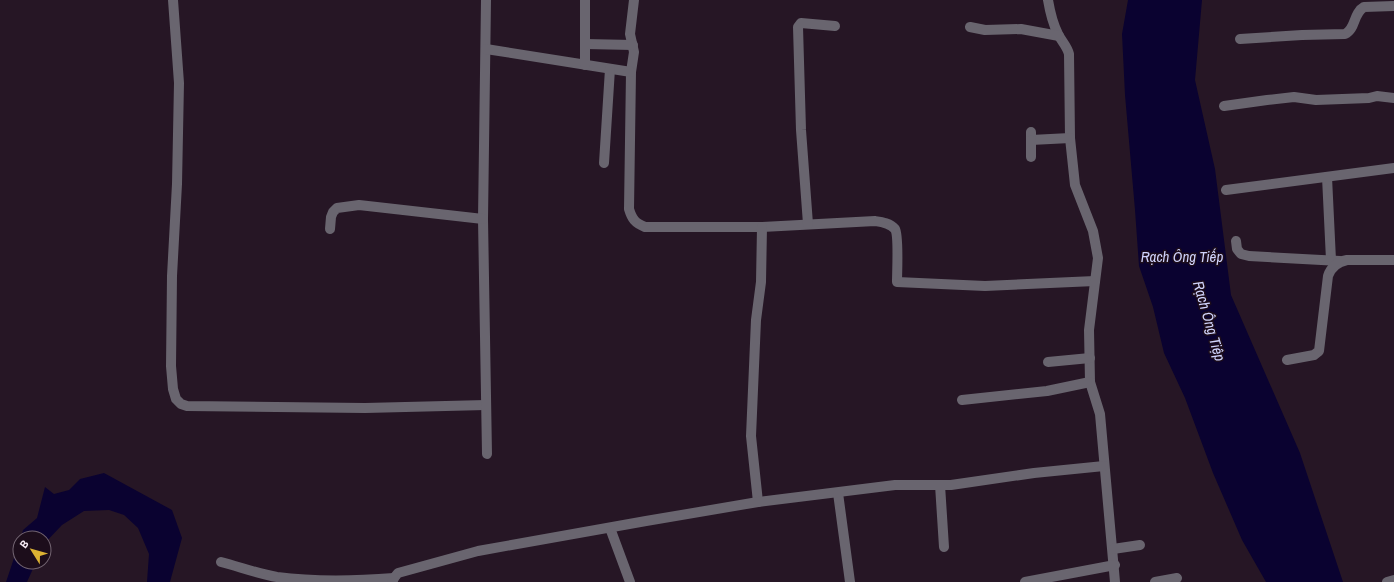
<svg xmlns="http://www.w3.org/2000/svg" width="1394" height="582" viewBox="0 0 1394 582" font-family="'Archivo Narrow',sans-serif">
<rect width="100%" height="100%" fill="#261625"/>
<!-- water -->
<g fill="#0a0230">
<path d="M1128,0H1202L1195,80L1215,169L1231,295L1300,453L1343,582H1266L1242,540L1213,473L1185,398L1164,353L1153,307L1139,266L1135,210L1125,95L1122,34Z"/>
<path d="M104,473L172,510L182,538L170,582H147L149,554L138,528L124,515L109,510L84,511L62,525L44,544V538H21L23,530L37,518L45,487L54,494L69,490L80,479Z"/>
<path d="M20,540V562H36L27,582H6Z"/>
</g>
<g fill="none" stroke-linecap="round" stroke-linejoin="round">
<!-- minor -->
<g stroke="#69656f" stroke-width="10">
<path d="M173,0L179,83L177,184L172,276L171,366L173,389L176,399L181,404L187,406L365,408L486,405"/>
<path d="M486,0L483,219L487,454"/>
<path d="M634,0L630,34L634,52L631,72L629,209C632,219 635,223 645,227H762L875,221C882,222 890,223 895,229C899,235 897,273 897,282L985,286L1095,281"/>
<path d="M1048,0C1050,12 1053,24 1058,34C1062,42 1067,46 1069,54L1070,138L1075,185L1093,231L1098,258L1089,330L1090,382L1100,414L1115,582"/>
<path d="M970,27L985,30L1021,29L1059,36"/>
<path d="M1240,39L1302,35L1345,34C1356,29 1353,13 1364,7L1394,6"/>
<path d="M585,44L633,45"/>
<path d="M486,49L631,72"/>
<path d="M585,65V0"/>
<path d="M1224,106L1267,100L1294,97L1316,100L1369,98L1377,96L1394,98"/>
<path d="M1031,132V140L1070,138"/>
<path d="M1031,157V140"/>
<path d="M604,163L610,69"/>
<path d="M1327,177L1331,260"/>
<path d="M1226,190L1394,168"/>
<path d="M808,224L801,130L798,27L801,23L835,26"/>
<path d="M330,229L331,217L333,212L337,208L359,205L483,219"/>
<path d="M1236,241L1237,249L1241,254L1249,256L1340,261"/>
<path d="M1287,360L1314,355L1319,351L1328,276C1331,267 1337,262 1347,260H1394"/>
<path d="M1048,362L1090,358"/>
<path d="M962,400L1047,391L1090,382"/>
<path d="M940,485L944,547"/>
<path d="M838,493L850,582"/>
<path d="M758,502L751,436L756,320L761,282L762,227"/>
<path d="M610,528L630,582"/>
<path d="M1113,549L1140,545"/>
<path d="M221,562C240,567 259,574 277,577C316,582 355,581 394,578"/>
<path d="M392,582L394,578L398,573L478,551L646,521L758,502L895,485H951L1034,473L1104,466"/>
<path d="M1025,582L1115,565"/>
<path d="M1155,582L1177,578"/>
<path d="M1387,582L1394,580"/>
</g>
</g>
<g text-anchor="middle" stroke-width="3" stroke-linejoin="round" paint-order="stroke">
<!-- water labels -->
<g font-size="15" font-style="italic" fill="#d0d3fc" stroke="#1c0d1b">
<text x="1182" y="262">Rạch Ông Tiếp</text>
<text transform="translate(1209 321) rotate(74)" y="5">Rạch Ông Tiệp</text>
</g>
</g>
<!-- north arrow -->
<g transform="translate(32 550) rotate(307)"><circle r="19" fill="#1c0d1b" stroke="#736572"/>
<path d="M0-3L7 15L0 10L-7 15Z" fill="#dcb233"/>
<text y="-6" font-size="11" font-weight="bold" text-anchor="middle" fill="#f6eaf5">B</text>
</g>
</svg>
